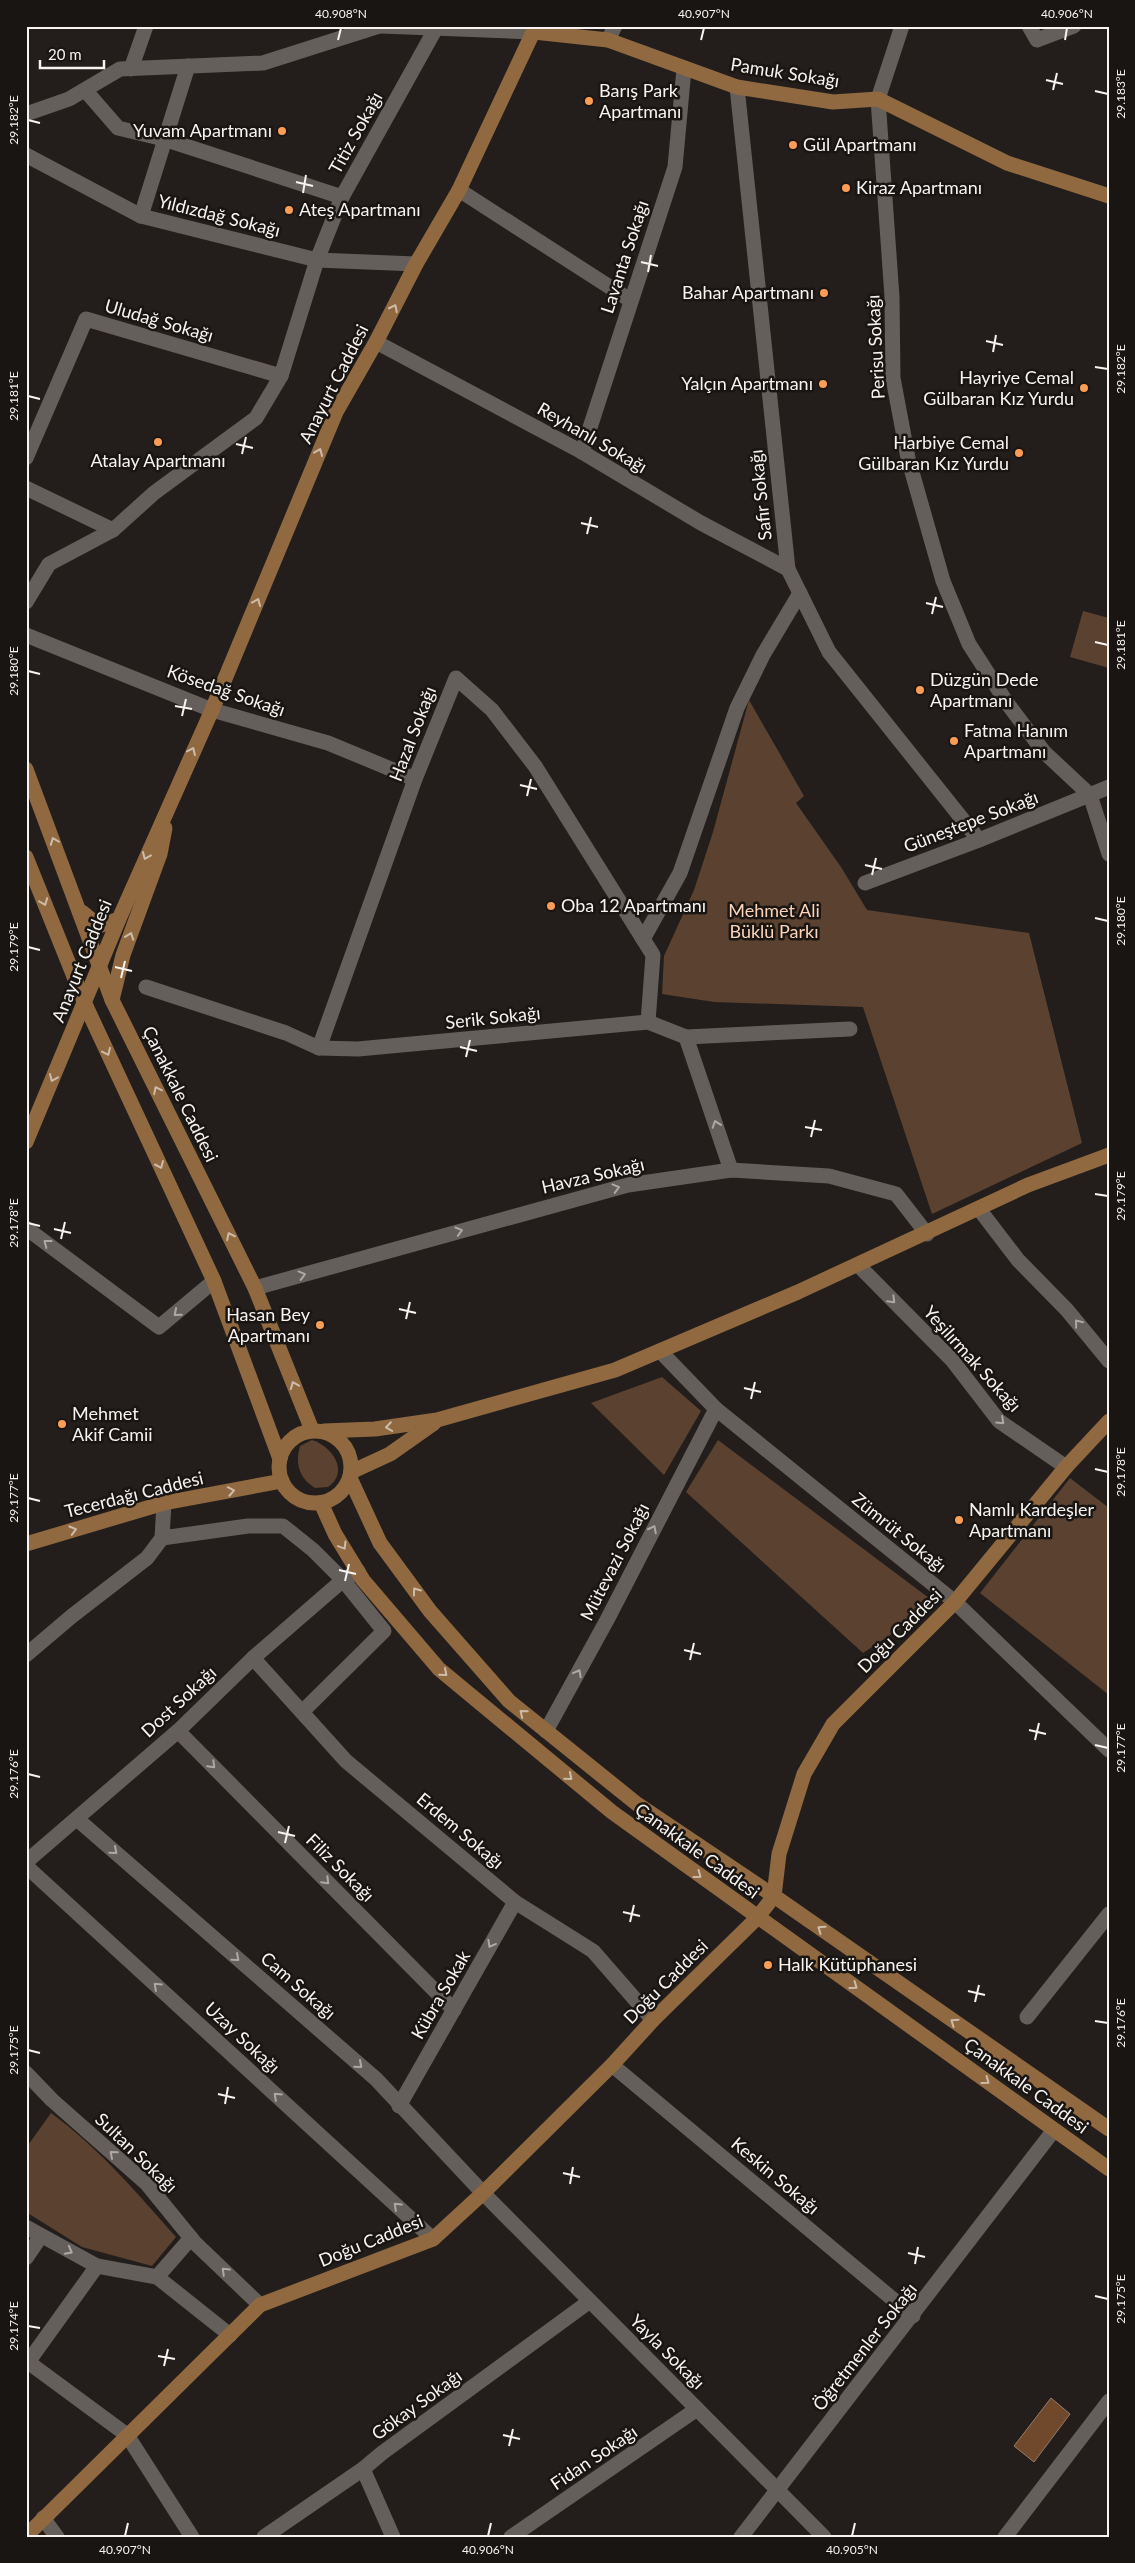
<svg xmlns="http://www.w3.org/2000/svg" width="1135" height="2563" viewBox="0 0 1135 2563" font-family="Lato,sans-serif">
<rect width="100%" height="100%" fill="#231e1b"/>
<!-- green -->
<g fill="#5a4130">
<path d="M1083,611L1109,618V668L1070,657Z"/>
<path d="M749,700L804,796L796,803L841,867L867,910L1029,933L1082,1143L932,1214L863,1007L714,1002L662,994L664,956L694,890L713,832Z"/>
<path d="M662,1377L701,1411L664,1475L591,1403Z"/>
<path d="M312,1440C332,1446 350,1472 328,1487L315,1488C299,1478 295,1464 300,1446Z"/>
<path d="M718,1440L937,1604L863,1653L686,1492Z"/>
<path d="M1070,1478L1109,1508V1695L980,1593Z"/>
<path d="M51,2113C99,2148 137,2193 176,2237L152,2266L82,2247L26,2212V2148Z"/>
</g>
<!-- water -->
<path fill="#70492d" stroke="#987c68" d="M1051,2398L1070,2414L1034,2462L1014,2446Z"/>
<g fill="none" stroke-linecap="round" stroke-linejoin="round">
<!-- street -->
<g stroke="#655f5b" stroke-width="15">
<path d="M381,26L534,32"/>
<path d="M902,26L878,99L892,297L893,378L908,458L943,581L969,644L1007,703L1044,752L1090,795L1109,854"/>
<path d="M1029,26L1037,40L1074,26"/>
<path d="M608,40L615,26"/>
<path d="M131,69L146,26"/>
<path d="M737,87L788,569L829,652L979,840"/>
<path d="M85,90L118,128L164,139L342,197"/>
<path d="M26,114L69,99L120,69L263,63L379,26"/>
<path d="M26,155L141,216L317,260L416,264"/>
<path d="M459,190L630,300"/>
<path d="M141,216L188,66"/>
<path d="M376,342L582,452L701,523L788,569"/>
<path d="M582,452L675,167L684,69"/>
<path d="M26,458L86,319L281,376"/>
<path d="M26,488L113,530"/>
<path d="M26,602L49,564L113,530L154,493L256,418L281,376L317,260L342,197L436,28"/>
<path d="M26,635L212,710L328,743L415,779"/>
<path d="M865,883L979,840L1109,787"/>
<path d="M643,939L680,873L737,708L763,655L800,593"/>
<path d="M146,987L286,1033L319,1048L358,1049L648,1022L686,1037L850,1029"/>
<path d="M686,1037L731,1170"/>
<path d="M319,1048L415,779L456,678L492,710L535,766L653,955L648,1022"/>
<path d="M979,1209L1018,1260L1067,1310L1109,1361"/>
<path d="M26,1228L159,1327L214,1281"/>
<path d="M858,1265L952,1360L999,1421L1066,1467"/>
<path d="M255,1288L628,1185L731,1170L829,1176L896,1194L927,1234"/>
<path d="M660,1351L716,1409L955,1602L1109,1750"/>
<path d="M162,1538L248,1526H283L313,1550L343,1580L384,1631L302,1712"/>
<path d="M26,1655L72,1616L147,1558L162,1538L164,1503"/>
<path d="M253,1658L346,1761L515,1902L593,1951L653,2020"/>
<path d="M178,1731L454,2010"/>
<path d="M546,1731L607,1620L716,1409"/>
<path d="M77,1819L376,2079L483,2193L824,2537"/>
<path d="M26,1862L178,1731L253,1658L343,1580L358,1571"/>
<path d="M26,1866L433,2239"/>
<path d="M1027,2017L1109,1914"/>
<path d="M612,2065L913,2316"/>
<path d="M26,2073L52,2100L147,2184L195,2243L260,2305"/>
<path d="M399,2106L515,1902"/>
<path d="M26,2227L97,2266L157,2277L230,2335"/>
<path d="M26,2258L41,2236"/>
<path d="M157,2277L191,2238"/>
<path d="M28,2362L127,2435L192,2537"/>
<path d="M26,2365L97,2266"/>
<path d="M363,2469L393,2537"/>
<path d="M43,2518L57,2537"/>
<path d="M264,2537L363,2469L382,2453L590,2301"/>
<path d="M511,2537L697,2409"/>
<path d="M741,2537L1054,2130"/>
<path d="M1005,2537L1109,2401"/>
</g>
<!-- secondary -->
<g stroke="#906940" stroke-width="15">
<path d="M534,32L608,40L737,87L833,102L878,99L1007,163L1109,196"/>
<path d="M26,769L112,1000L255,1288L312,1430"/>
<path d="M26,857L85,1004L214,1281L280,1459"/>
<path d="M82,912L99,926L119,919"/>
<path d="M112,1000L123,955L160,854L165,828"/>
<path d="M26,1142L119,919L212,710L336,412L376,342L416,264L459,190L536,26"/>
<circle cx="315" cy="1467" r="36"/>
<path d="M324,1431L375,1429L437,1420L615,1370L798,1292L1028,1185L1109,1155"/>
<path d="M351,1472L390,1454L434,1423"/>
<path d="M350,1478L380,1543L430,1611L509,1701L637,1804L774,1896L1109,2129"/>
<path d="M321,1503L335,1534L363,1580L439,1669L612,1812L1109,2169"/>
<path d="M26,1544L164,1503L282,1481"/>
<path d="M774,1896L779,1854L804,1774L833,1724L955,1602L1066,1467L1109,1421"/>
<path d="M26,2536L260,2305L433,2239L483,2193L612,2065L653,2020L757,1918L774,1896"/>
</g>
</g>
<!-- one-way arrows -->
<defs><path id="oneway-chevron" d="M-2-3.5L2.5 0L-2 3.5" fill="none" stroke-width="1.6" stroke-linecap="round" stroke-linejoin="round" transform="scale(1.25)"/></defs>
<g stroke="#cdbcaa">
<use href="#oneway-chevron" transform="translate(394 308) rotate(-63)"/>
<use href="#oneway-chevron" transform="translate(319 452) rotate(-67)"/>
<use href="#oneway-chevron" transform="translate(257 602) rotate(-67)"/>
<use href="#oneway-chevron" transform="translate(192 751) rotate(-65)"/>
<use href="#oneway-chevron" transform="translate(54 841) rotate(-111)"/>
<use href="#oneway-chevron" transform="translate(146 856) rotate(113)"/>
<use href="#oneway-chevron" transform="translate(44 902) rotate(69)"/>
<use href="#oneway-chevron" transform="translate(130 936) rotate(-70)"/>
<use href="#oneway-chevron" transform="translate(107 1052) rotate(65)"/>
<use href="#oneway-chevron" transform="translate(53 1078) rotate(113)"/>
<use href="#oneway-chevron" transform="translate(157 1090) rotate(-116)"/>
<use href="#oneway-chevron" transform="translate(160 1165) rotate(66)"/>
<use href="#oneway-chevron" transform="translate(230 1236) rotate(-116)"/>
<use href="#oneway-chevron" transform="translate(294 1385) rotate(-112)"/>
<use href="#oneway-chevron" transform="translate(389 1427) rotate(172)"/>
<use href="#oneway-chevron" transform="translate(231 1491) rotate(-11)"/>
<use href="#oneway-chevron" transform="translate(73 1530) rotate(-16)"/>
<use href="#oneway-chevron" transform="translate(343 1546) rotate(59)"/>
<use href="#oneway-chevron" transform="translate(416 1591) rotate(-126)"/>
<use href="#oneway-chevron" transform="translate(444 1673) rotate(41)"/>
<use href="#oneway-chevron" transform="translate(523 1713) rotate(-141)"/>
<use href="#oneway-chevron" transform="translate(569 1777) rotate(40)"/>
<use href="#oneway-chevron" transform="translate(698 1875) rotate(36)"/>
<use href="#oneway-chevron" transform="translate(821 1929) rotate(-145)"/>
<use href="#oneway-chevron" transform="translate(854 1986) rotate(36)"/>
<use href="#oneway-chevron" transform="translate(954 2022) rotate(-145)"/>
<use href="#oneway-chevron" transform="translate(986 2081) rotate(36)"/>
</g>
<g stroke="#aea9a6">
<use href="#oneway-chevron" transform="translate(716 1124) rotate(-109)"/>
<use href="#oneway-chevron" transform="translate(616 1188) rotate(-15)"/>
<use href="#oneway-chevron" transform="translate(459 1231) rotate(-16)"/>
<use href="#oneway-chevron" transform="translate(47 1243) rotate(-143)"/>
<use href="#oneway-chevron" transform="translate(302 1275) rotate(-15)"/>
<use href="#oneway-chevron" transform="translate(892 1300) rotate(45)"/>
<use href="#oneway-chevron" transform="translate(177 1313) rotate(140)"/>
<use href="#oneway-chevron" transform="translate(1078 1323) rotate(-129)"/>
<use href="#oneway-chevron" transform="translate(1001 1421) rotate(43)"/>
<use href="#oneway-chevron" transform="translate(653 1529) rotate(-63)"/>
<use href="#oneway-chevron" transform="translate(578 1673) rotate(-62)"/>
<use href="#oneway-chevron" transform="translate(212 1765) rotate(45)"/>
<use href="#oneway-chevron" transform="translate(114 1851) rotate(41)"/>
<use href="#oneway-chevron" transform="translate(326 1881) rotate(45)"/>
<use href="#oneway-chevron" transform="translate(491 1944) rotate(119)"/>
<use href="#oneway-chevron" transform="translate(236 1958) rotate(41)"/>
<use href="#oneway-chevron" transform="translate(157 1986) rotate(-137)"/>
<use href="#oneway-chevron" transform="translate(359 2065) rotate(41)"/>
<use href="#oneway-chevron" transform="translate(277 2096) rotate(-137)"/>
<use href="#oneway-chevron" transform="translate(113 2154) rotate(-139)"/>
<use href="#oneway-chevron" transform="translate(397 2206) rotate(-137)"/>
<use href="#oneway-chevron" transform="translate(69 2251) rotate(28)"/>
<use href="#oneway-chevron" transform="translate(225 2271) rotate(-136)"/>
</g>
<!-- ticks -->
<path fill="none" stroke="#f6f3f1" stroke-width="2" d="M338,40L341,28M701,40L704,28M1065,40L1067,28M1046,80L1063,84M1053,90L1057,73M1095,91L1108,94M28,120L40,123M296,182L313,186M303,193L306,175M641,262L658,266M648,272L651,255M986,341L1003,345M993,352L996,335M1095,367L1108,369M28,396L40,399M236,444L253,448M242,454L246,437M581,523L598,527M587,534L591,517M926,603L943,607M932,614L936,597M1095,642L1108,645M28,671L40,674M175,706L192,709M182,716L186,699M520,785L537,789M527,796L531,779M865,865L882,869M872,875L876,858M1095,918L1108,921M28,947L40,950M115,967L132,971M121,978L125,961M460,1047L477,1051M466,1057L470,1040M805,1127L822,1130M811,1137L815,1120M1095,1194L1108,1196M28,1223L40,1226M54,1229L71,1233M61,1239L65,1222M399,1309L416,1313M406,1319L410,1302M744,1388L761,1392M751,1399L755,1382M1095,1469L1108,1472M28,1498L40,1501M339,1570L356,1574M345,1581L349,1564M684,1650L701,1654M690,1660L694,1643M1029,1730L1046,1734M1035,1740L1039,1723M1095,1745L1108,1748M28,1774L40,1777M278,1832L295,1836M285,1843L289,1826M623,1912L640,1916M630,1922L634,1905M968,1991L985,1995M975,2002L979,1985M1095,2021L1108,2023M28,2050L40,2053M218,2094L235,2098M225,2104L228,2087M563,2173L580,2177M570,2184L573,2167M908,2253L925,2257M915,2264L918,2247M1095,2296L1108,2299M28,2326L40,2328M158,2356L175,2359M164,2366L168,2349M503,2435L520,2439M509,2446L513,2429M125,2536L128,2523M488,2536L491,2523M852,2536L855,2523"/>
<!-- markers -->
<g fill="#fd9c55" stroke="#191512" stroke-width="2">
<circle cx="589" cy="101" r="5"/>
<circle cx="282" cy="131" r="5"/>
<circle cx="793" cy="145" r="5"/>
<circle cx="846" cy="188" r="5"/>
<circle cx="289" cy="210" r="5"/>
<circle cx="824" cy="293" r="5"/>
<circle cx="823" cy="384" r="5"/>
<circle cx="1084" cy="388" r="5"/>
<circle cx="158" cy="442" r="5"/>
<circle cx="1019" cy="453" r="5"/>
<circle cx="920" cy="690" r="5"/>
<circle cx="954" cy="741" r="5"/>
<circle cx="551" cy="906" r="5"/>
<circle cx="320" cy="1325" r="5"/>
<circle cx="62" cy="1424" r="5"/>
<circle cx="959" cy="1520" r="5"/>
<circle cx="768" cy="1965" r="5"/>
</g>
<g text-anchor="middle" stroke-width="5" stroke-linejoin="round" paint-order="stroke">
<!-- street labels -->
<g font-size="18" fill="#f6f3f1" stroke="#191512">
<text transform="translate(785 73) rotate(9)" y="6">Pamuk Sokağı</text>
<text transform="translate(356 133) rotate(-61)" y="6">Titiz Sokağı</text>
<text transform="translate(219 216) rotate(14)" y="6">Yıldızdağ Sokağı</text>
<text transform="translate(625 257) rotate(-72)" y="6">Lavanta Sokağı</text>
<text transform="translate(159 321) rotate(16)" y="6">Uludağ Sokağı</text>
<text transform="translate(876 347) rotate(-93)" y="6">Perisu Sokağı</text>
<text transform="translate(334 384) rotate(-63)" y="6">Anayurt Caddesi</text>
<text transform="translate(592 438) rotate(30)" y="6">Reyhanlı Sokağı</text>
<text transform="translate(761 495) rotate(-96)" y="6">Safir Sokağı</text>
<text transform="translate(226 691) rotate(19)" y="6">Kösedağ Sokağı</text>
<text transform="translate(413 734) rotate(-69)" y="6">Hazal Sokağı</text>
<text transform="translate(971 822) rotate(-21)" y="6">Güneştepe Sokağı</text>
<text transform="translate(82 961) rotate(-68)" y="6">Anayurt Caddesi</text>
<text transform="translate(493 1018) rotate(-6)" y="6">Serik Sokağı</text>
<text transform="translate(180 1094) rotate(64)" y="6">Çanakkale Caddesi</text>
<text transform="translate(593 1176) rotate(-13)" y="6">Havza Sokağı</text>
<text transform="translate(972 1359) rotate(48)" y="6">Yeşilırmak Sokağı</text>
<text transform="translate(134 1495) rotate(-14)" y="6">Tecerdağı Caddesi</text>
<text transform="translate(899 1533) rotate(39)" y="6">Zümrüt Sokağı</text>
<text transform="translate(615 1562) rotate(-63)" y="6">Mütevazi Sokağı</text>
<text transform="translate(900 1631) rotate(-45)" y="6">Doğu Caddesi</text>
<text transform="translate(179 1702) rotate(-43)" y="6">Dost Sokağı</text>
<text transform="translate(460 1831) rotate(40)" y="6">Erdem Sokağı</text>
<text transform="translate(697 1851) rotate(36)" y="6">Çanakkale Caddesi</text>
<text transform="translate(340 1868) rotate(45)" y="6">Filiz Sokağı</text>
<text transform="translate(666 1982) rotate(-45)" y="6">Doğu Caddesi</text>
<text transform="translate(298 1986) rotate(41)" y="6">Cam Sokağı</text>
<text transform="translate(441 1995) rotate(-60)" y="6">Kübra Sokak</text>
<text transform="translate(242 2038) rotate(43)" y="6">Uzay Sokağı</text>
<text transform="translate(1026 2086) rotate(36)" y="6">Çanakkale Caddesi</text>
<text transform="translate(136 2153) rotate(44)" y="6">Sultan Sokağı</text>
<text transform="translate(775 2176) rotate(40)" y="6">Keskin Sokağı</text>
<text transform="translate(371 2241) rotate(-22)" y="6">Doğu Caddesi</text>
<text transform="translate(865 2347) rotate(-52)" y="6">Öğretmenler Sokağı</text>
<text transform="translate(667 2352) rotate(45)" y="6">Yayla Sokağı</text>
<text transform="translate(417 2405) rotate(-36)" y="6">Gökay Sokağı</text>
<text transform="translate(594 2458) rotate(-34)" y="6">Fidan Sokağı</text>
</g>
<!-- poi labels -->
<g font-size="18" fill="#f6f3f1" stroke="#191512" text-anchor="start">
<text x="599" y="97">Barış Park<tspan x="599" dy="21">Apartmanı</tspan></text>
<text x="272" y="137" text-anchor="end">Yuvam Apartmanı</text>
<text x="803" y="151">Gül Apartmanı</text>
<text x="856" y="194">Kiraz Apartmanı</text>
<text x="299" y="216">Ateş Apartmanı</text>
<text x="814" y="299" text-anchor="end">Bahar Apartmanı</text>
<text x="1074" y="384" text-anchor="end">Hayriye Cemal<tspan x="1074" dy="21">Gülbaran Kız Yurdu</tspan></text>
<text x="813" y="390" text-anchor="end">Yalçın Apartmanı</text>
<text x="1009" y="449" text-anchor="end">Harbiye Cemal<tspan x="1009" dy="21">Gülbaran Kız Yurdu</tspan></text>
<text x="158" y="467" text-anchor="middle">Atalay Apartmanı</text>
<text x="930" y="686">Düzgün Dede<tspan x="930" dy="21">Apartmanı</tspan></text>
<text x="964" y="737">Fatma Hanım<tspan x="964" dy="21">Apartmanı</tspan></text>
<text x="561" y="912">Oba 12 Apartmanı</text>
<text x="310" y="1321" text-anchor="end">Hasan Bey<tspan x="310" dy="21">Apartmanı</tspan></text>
<text x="72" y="1420">Mehmet<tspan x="72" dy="21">Akif Camii</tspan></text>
<text x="969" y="1516">Namlı Kardeşler<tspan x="969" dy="21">Apartmanı</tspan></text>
<text x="778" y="1971">Halk Kütüphanesi</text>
</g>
<!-- park labels -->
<g font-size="18" fill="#fcd3b8" stroke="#191512">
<text x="774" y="917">Mehmet Ali<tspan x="774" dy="21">Büklü Parkı</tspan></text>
</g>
</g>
<!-- border -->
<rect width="1135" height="2563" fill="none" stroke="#191512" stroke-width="55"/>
<!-- scale -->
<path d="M40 60v8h64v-8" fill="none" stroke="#f6f3f1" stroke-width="2.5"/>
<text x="48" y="60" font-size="15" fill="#f6f3f1" stroke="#191512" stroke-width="4" paint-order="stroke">20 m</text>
<rect x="28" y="28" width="1080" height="2508" fill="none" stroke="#f6f3f1" stroke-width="2"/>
<g font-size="12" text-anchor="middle" fill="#f6f3f1">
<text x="341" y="18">40.908°N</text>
<text x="704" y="18">40.907°N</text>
<text x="1067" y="18">40.906°N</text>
<text transform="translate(1121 94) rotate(-90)" y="4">29.183°E</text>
<text transform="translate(14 120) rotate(-90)" y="4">29.182°E</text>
<text transform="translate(1121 369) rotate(-90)" y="4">29.182°E</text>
<text transform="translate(14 396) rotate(-90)" y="4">29.181°E</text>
<text transform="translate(1121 645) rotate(-90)" y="4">29.181°E</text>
<text transform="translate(14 671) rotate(-90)" y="4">29.180°E</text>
<text transform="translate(1121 921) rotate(-90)" y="4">29.180°E</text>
<text transform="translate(14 947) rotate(-90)" y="4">29.179°E</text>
<text transform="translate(1121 1196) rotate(-90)" y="4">29.179°E</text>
<text transform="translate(14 1223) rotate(-90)" y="4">29.178°E</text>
<text transform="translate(1121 1472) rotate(-90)" y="4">29.178°E</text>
<text transform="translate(14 1498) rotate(-90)" y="4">29.177°E</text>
<text transform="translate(1121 1748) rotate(-90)" y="4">29.177°E</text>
<text transform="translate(14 1774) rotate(-90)" y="4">29.176°E</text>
<text transform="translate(1121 2023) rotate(-90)" y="4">29.176°E</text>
<text transform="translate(14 2050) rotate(-90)" y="4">29.175°E</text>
<text transform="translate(1121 2299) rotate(-90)" y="4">29.175°E</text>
<text transform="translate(14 2326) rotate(-90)" y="4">29.174°E</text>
<text x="125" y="2554">40.907°N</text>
<text x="488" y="2554">40.906°N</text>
<text x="852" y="2554">40.905°N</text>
</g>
</svg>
